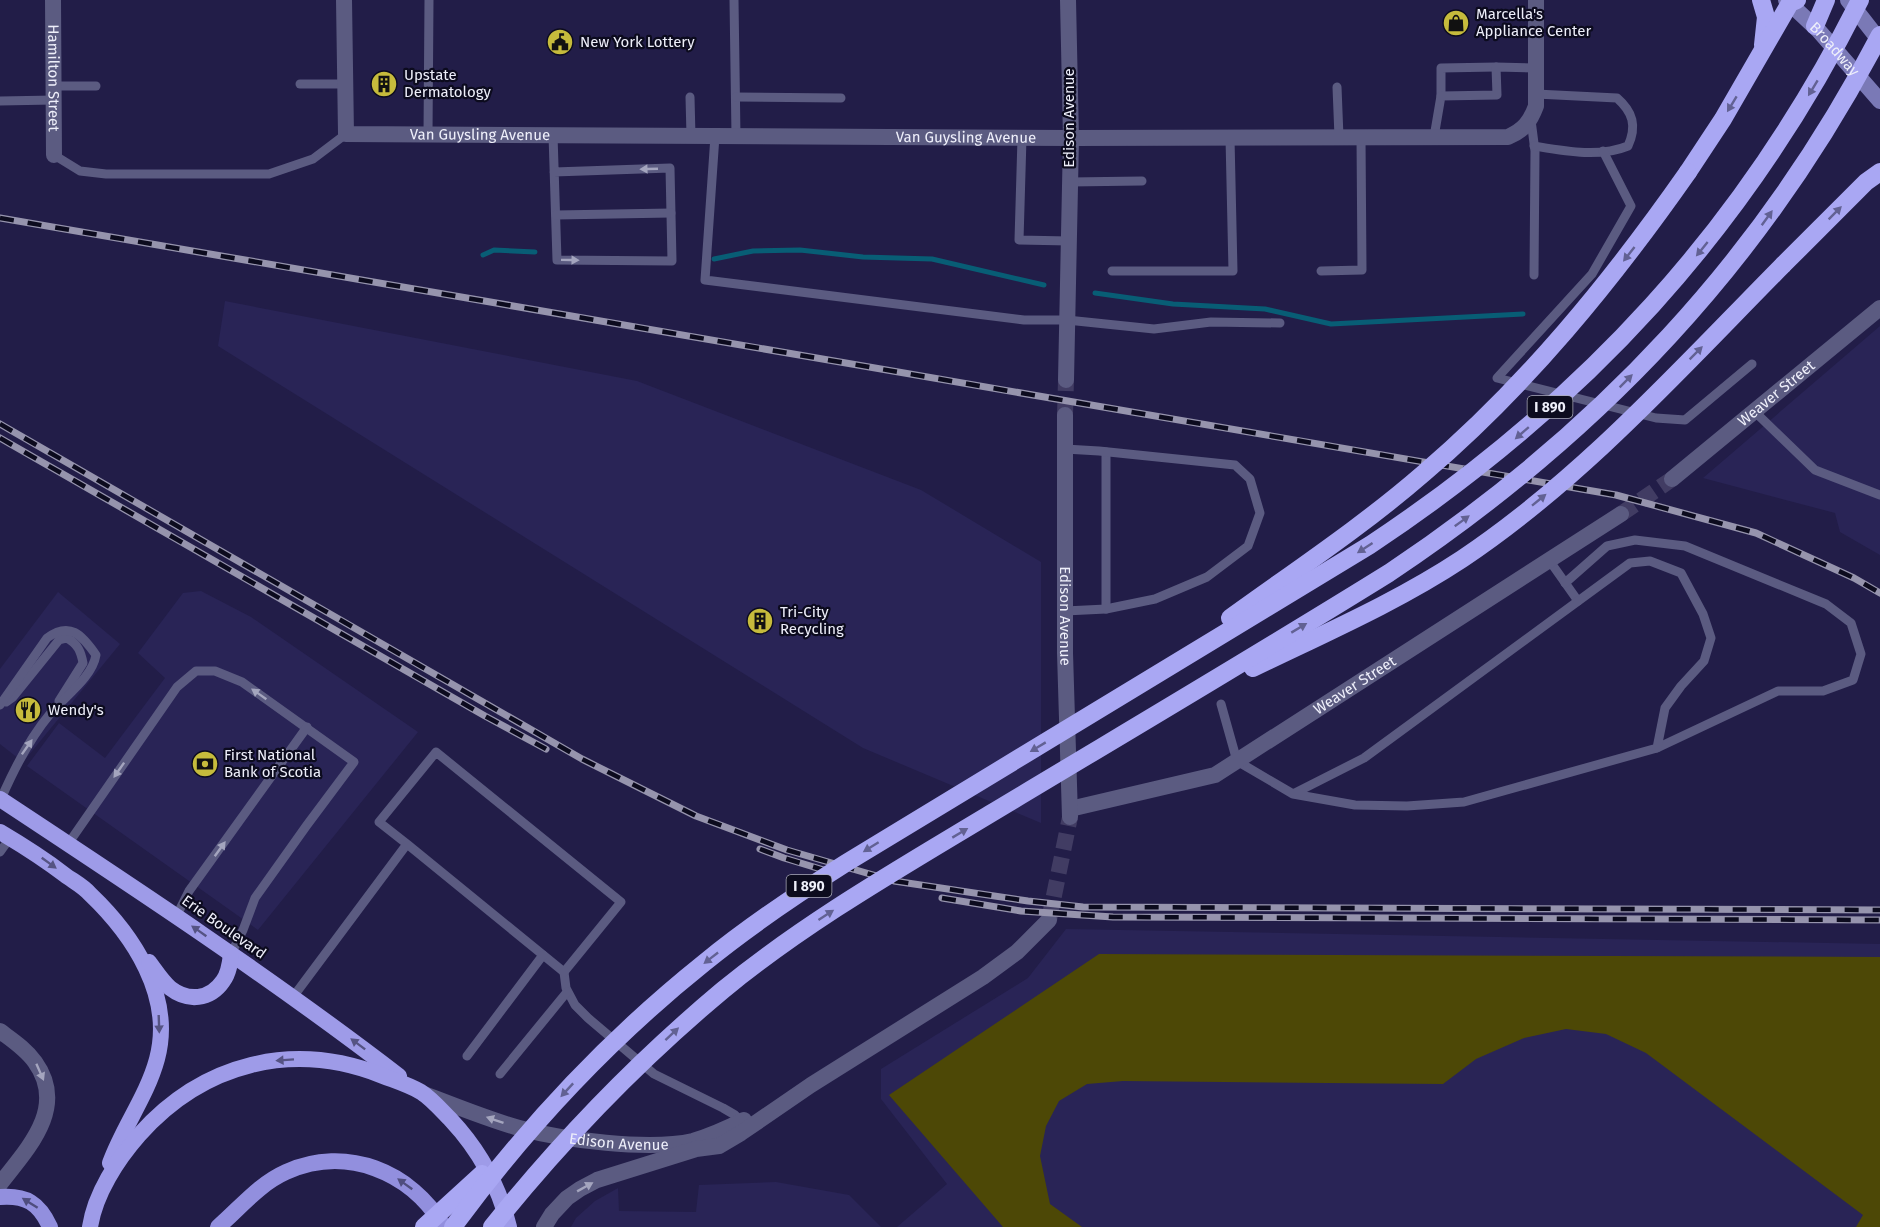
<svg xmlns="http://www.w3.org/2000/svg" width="1880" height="1227" viewBox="0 0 1880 1227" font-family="'Fira Sans',sans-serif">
<rect width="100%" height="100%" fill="#221d48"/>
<!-- built -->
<g fill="#292456">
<path d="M225,301L637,381L921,490L1041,562V823L863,748L218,346Z"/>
<path d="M1880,326V555L1840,532L1835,513L1703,478Z"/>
<path d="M201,591L251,617L418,732L258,930L27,766L59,723L105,758L165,678L138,653L183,593Z"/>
<path d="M58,592L120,644L23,762L0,744V669Z"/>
<path d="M1066,929L1880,944V1227H897L947,1184L881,1099V1069L1028,978Z"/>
<path d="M776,1182L849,1195L881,1227H571L576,1218L595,1201L618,1188L619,1211L696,1212L699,1185Z"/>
</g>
<!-- green -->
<path fill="#4d4806" d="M1099,954L1880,957V1227H1856L1863,1215L1646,1053L1606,1034L1566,1029L1524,1038L1476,1059L1443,1084L1123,1081L1087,1084L1059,1101L1046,1126L1040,1156L1050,1204L1082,1227H1003L889,1095Z"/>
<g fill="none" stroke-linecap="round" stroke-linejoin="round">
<!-- stream -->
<g stroke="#085d75" stroke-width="5">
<path d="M483,255L494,250L535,252"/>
<path d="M714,259L753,251L800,250L863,257L932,259L1044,285"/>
<path d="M1095,293L1173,304L1265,309L1331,324L1523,314"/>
</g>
<!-- minor-tunnel -->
<path stroke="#413c63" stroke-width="16" stroke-dasharray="16 8" stroke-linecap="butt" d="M1621,514L1672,479"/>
<!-- tertiary-tunnel -->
<g stroke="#413c63" stroke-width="16" stroke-dasharray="16 8" stroke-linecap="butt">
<path d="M1065,415L1066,380"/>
<path d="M1049,920L1070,817"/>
</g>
<!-- service -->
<g stroke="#5b5b81" stroke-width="9">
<path d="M734,0L736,136"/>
<path d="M300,84H345"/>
<path d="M54,86H96"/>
<path d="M1337,87L1339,137"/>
<path d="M1441,96V68L1496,67"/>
<path d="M690,97L691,136"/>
<path d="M736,97L841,98"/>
<path d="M0,101L54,100"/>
<path d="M1531,120L1535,151L1534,275"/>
<path d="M428,134L429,0"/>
<path d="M553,135L557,260L672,261L670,168L554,172"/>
<path d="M715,136L705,280L1024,320H1067L1154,329L1211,322L1280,323"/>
<path d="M1434,137L1441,96L1497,95L1496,67L1536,68"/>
<path d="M1022,138L1019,240L1069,241"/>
<path d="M1534,146C1564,151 1599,158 1628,146C1637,126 1633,112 1617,98L1536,94"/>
<path d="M1603,151L1631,206L1592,274L1497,378L1656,418L1685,420L1752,364"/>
<path d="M54,155L80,171L106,174H269L313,159L346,134"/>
<path d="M1070,182L1142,181"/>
<path d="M556,215L671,213"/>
<path d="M1112,271H1233L1230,138"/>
<path d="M1321,271L1362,270L1361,137"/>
<path d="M1754,411L1815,470L1880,495"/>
<path d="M1106,452V609"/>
<path d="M1549,560L1578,601"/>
<path d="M1565,583L1607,546L1635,540L1685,546L1826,604L1851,623L1861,654L1853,680L1823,691H1778L1657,748"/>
<path d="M1065,611L1106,609L1155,599L1207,577L1248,546L1260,513L1250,479L1235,465L1099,451L1065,449"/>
<path d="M6,702L13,697L59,640L67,638C78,644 81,652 83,663L59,701"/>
<path d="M1221,704L1237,761L1293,794L1355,805L1407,806L1464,802L1657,748L1665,708L1681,686L1704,661L1711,638L1703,614L1681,573L1650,561L1630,563L1364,758L1293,794"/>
<path d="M0,705L47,638C70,621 82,635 96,655C92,678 65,696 50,714C29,739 14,769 1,799"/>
<path d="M68,844L177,687L196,671H215L242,682L354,762L307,825L255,898L243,930L231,954"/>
<path d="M0,852L10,838"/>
<path d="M177,915L189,891L307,727"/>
<path d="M564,972L566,988L575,1005L588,1018L654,1074L723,1108L735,1115L744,1123"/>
<path d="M293,997L407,844L564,972L621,902L436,752L379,822L407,844"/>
<path d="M467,1056L543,955"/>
<path d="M500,1074L567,992"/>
</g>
<!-- minor -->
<g stroke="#5b5b81" stroke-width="16">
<path id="s1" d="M53,0L54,155"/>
<path id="s2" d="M344,0L346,134L1071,138L1508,137C1524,130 1530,122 1536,106V0"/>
<path id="s3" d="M1672,479L1880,308"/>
<path id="s4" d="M1070,809L1215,775L1621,514"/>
<path d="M0,1031C12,1040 26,1049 35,1062C68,1108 27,1149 0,1184"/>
</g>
<!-- tertiary -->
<g stroke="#5b5b81" stroke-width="16">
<path d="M1066,380L1071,138L1068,0"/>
<path id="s5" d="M1065,415V653L1070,817"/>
<path id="s6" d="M424,1094C456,1106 487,1119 519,1128C563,1140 649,1151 693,1141C710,1136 728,1128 744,1120"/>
<path d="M544,1227L552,1214L567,1198L580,1189L597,1180L696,1149L719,1146L741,1133L811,1085L983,977L1017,952L1049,920"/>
</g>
<!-- secondary -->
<g stroke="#7a79b6" stroke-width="16">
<path id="s7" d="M1786,0L1819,31L1880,101"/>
<path d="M1848,0L1880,41"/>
</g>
<!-- primary -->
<g stroke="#928fde" stroke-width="16">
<path d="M0,1197C26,1195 39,1203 50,1227"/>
<path d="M218,1227C240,1208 259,1184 286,1172C346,1145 411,1171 444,1227"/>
</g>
<!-- trunk -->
<g stroke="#9e9be8" stroke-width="16">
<path d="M0,799C135,888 270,977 399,1076"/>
<path d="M0,832C22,845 44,859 65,875C73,881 83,886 90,894C133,935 174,996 157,1059C147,1096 123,1127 110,1163"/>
<path d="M149,962C155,970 162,981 170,988C188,1002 210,1000 223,981C229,973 230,963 231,954"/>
<path d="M90,1227C95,1194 117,1160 139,1135C203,1063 293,1040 383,1076C396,1081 409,1085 421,1092C432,1099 442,1111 451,1120C480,1151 499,1186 509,1227"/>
</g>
<!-- motorway -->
<g stroke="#a9a7f3" stroke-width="18">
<path d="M1761,0L1766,17L1763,45"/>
<path d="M1815,26L1826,0"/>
<path d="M1688,172L1723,119L1790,3L1797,0"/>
<path d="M1783,265L1866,182L1880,172"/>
</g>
<defs>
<g id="rail">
<path d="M0,218L1616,495L1756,533L1854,578L1880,593"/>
<path d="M0,424L582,759L696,816L787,850L894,881L1028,901L1083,907L1880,910"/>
<path d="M0,438L485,716L546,749"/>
<path d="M760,849L784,858L837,874"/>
<path d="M942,898L1021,911L1113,917L1880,920"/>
</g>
</defs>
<!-- rail casing -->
<use href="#rail" stroke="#9694ad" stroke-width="7"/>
<!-- rail -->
<use href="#rail" stroke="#0c0b1e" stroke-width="4.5" stroke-dasharray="14" stroke-linecap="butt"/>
<!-- motorway-bridge -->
<g stroke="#a9a7f3" stroke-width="18">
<path d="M1230,618C1295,571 1363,526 1424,473C1526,386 1611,282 1688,172"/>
<path d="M1253,668C1323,634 1397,602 1462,559C1583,478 1681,368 1783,265"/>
<path d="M424,1227L482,1174"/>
<path d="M453,1227C525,1129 609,1039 704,963C749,926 797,894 846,863L1370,545C1584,403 1745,229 1860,0"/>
<path d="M492,1227C561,1141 638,1061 723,990C806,922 899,869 990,814C1123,734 1257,655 1389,573C1599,433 1763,260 1880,35"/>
</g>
</g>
<!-- one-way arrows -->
<defs><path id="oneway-solid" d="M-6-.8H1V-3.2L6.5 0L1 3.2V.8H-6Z" transform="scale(1.5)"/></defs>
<g fill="#626193">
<use href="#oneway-solid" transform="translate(1813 88) rotate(121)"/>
<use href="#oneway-solid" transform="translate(1732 104) rotate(121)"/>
<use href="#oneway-solid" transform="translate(1835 213) rotate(-45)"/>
<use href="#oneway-solid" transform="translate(1767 218) rotate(-54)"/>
<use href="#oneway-solid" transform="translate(1702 249) rotate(129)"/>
<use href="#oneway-solid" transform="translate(1629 254) rotate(128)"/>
<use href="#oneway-solid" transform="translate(1696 353) rotate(-45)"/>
<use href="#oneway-solid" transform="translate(1626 381) rotate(-45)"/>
<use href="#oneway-solid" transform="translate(1522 433) rotate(139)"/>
<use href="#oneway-solid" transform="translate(1539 500) rotate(-39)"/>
<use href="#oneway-solid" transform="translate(1462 521) rotate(-36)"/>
<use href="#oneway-solid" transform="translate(1365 548) rotate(147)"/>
<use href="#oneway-solid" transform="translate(1299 628) rotate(-31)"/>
<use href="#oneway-solid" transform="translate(1038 747) rotate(149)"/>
<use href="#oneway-solid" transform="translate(960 833) rotate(-31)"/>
<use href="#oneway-solid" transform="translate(871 847) rotate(148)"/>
<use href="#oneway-solid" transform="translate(826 915) rotate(-33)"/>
<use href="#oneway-solid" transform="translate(711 958) rotate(142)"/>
<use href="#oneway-solid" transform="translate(672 1034) rotate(-43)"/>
<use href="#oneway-solid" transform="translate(567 1090) rotate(133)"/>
</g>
<g fill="#a4a5be">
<use href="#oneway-solid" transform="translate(649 169) rotate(178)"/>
<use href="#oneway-solid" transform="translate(570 260) rotate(1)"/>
<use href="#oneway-solid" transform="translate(259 694) rotate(-145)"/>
<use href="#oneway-solid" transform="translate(27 747) rotate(-55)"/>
<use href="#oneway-solid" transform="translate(119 770) rotate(125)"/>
<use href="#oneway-solid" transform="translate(220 849) rotate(-54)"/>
<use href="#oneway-solid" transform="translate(40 1072) rotate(66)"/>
<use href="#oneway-solid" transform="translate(495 1120) rotate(-161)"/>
<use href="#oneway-solid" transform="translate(585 1187) rotate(-29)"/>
</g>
<g fill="#555383">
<use href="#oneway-solid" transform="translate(49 863) rotate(36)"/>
<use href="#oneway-solid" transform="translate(199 931) rotate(-145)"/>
<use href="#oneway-solid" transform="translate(159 1024) rotate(88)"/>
<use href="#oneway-solid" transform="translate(358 1044) rotate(-143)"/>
<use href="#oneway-solid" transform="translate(285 1060) rotate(176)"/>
</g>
<g fill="#4f4d7e">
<use href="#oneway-solid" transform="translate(405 1184) rotate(-144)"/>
<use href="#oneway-solid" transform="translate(30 1203) rotate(-148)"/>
</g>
<!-- icons -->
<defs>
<symbol id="shop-disc" viewBox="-11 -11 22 22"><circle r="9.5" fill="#c6bb3c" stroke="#0c0b1e"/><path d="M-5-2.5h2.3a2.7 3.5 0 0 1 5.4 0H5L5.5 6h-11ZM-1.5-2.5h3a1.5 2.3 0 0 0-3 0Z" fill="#111"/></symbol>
<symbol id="civic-disc" viewBox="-11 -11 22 22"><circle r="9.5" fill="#c6bb3c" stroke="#0c0b1e"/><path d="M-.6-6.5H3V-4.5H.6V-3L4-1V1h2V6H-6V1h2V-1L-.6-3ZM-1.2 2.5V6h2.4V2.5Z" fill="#111"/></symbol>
<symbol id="building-disc" viewBox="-11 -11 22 22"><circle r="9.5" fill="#c6bb3c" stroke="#0c0b1e"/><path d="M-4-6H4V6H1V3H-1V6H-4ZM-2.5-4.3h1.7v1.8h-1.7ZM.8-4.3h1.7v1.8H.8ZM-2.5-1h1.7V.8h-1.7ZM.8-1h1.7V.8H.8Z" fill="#111"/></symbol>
<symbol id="restaurant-disc" viewBox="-11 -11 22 22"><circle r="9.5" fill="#c6bb3c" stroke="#0c0b1e"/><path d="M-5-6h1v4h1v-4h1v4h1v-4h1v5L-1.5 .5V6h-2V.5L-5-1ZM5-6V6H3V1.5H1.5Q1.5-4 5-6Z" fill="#111"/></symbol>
<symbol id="bank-disc" viewBox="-11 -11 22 22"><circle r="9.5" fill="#c6bb3c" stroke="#0c0b1e"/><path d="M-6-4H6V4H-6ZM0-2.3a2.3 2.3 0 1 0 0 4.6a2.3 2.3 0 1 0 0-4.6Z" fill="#111"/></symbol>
</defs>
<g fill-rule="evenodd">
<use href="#shop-disc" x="1441" y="8" width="30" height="30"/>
<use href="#civic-disc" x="545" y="27" width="30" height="30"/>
<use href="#building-disc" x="369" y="69" width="30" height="30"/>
<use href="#building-disc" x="745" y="606" width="30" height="30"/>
<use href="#restaurant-disc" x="13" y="695" width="30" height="30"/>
<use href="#bank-disc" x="190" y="749" width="30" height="30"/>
</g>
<g text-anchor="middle" stroke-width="4.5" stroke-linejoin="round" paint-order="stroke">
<!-- shield labels -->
<g fill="#0c0b1e" stroke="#aaabb8" stroke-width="1.5">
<rect x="1527.5" y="396" width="45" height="22" rx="4.5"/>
<rect x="786.5" y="875" width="45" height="22" rx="4.5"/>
</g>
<g font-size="14" font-weight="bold" fill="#eeeffa">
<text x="1550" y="412">I 890</text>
<text x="809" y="891">I 890</text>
</g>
<!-- poi labels -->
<g font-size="15" fill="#eeeffa" stroke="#0c0b1e" text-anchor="start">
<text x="1476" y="19">Marcella's<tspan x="1476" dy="17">Appliance Center</tspan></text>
<text x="580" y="47">New York Lottery</text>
<text x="404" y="80">Upstate<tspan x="404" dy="17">Dermatology</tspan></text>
<text x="780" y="617">Tri-City<tspan x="780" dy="17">Recycling</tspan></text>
<text x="48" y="715">Wendy's</text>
<text x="224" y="760">First National<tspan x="224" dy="17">Bank of Scotia</tspan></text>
</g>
<!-- street labels -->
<g font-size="15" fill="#eeeffa" stroke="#0c0b1e">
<text dy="5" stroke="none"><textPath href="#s7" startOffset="69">Broadway</textPath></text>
<text dy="5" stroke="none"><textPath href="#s1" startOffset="78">Hamilton Street</textPath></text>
<text transform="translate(1069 118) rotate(-90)" y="5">Edison Avenue</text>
<text dy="5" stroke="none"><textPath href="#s2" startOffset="268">Van Guysling Avenue</textPath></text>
<text dy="5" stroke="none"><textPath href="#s2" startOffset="754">Van Guysling Avenue</textPath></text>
<text dy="5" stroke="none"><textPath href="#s3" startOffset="135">Weaver Street</textPath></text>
<text dy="5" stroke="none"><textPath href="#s5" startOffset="201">Edison Avenue</textPath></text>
<text dy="5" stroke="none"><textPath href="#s4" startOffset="315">Weaver Street</textPath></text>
<text transform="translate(224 927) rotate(35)" y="5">Erie Boulevard</text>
<text dy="5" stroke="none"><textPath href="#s6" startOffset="202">Edison Avenue</textPath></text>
</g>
</g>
</svg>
